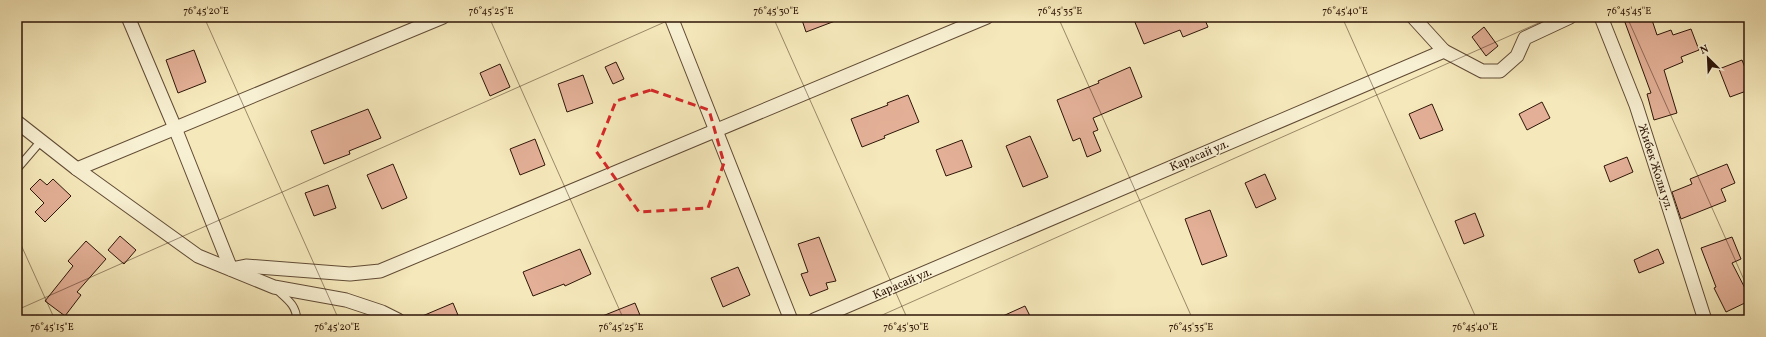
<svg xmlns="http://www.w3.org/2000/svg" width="1766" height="337" viewBox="0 0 1766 337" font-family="Vollkorn,serif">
<rect width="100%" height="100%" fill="#f5e8ba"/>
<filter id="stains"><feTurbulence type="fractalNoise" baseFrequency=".005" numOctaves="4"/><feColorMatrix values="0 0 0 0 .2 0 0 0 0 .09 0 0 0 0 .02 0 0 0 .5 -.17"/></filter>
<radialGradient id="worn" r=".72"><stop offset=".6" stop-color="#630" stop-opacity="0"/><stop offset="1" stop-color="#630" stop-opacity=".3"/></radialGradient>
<!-- building -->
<g fill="#e3b097" stroke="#2e1507">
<path d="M801,17H843V18L806,32Z"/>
<path d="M1141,17H1210V18L1205,20L1208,27L1183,37L1180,30L1144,44L1134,20Z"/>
<path d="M1623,17H1651L1657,35L1671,30L1673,35L1691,29L1699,50L1681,57L1683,62L1664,70L1677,113L1654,120L1647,94L1651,93Z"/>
<path d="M1484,27L1498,46L1486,56L1472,37Z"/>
<path d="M194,50L206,82L178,93L166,60Z"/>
<path d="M1742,60L1749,78V90L1730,97L1719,69Z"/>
<path d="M616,62L624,79L613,84L605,67Z"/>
<path d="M500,64L510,87L490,96L480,73Z"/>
<path d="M1130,67L1142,97L1093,118L1098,130L1093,132L1101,151L1087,157L1080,138L1073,141L1057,100L1099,83L1098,81Z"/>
<path d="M583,75L593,103L567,112L558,84Z"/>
<path d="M908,95L919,122L884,136L885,138L862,147L851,119L888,105L887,103Z"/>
<path d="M1542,102L1550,118L1527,130L1519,114Z"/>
<path d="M1432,104L1443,130L1420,139L1409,114Z"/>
<path d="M368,109L381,138L349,151L350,154L324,164L311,131Z"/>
<path d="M1030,136L1048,177L1023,187L1006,146Z"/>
<path d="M535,139L545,165L520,175L510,149Z"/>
<path d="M962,140L972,167L946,176L936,150Z"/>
<path d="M1627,157L1633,172L1610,182L1604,166Z"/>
<path d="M393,164L407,198L382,209L367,175Z"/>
<path d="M1727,164L1735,183L1721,189L1726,201L1681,219L1672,192L1692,184L1690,179Z"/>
<path d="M1265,174L1276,199L1256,208L1245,183Z"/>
<path d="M40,179L47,185L53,179L71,196L45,222L35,212L44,203L30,189Z"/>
<path d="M328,185L336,208L314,216L305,193Z"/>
<path d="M1210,210L1227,256L1202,265L1185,219Z"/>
<path d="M1475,213L1484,236L1464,244L1455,221Z"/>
<path d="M120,236L136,250L124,264L108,250Z"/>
<path d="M819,237L836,281L826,283L828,289L810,296L801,274L808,272L798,244Z"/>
<path d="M1732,237L1741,259L1732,263L1749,296V301L1726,312L1714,288L1716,287L1701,248Z"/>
<path d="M86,241L106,259L77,292L81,295L65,316L45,301L73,266L68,261Z"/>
<path d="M580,249L591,274L565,286L564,284L533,296L523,272Z"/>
<path d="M1658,249L1664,263L1639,273L1634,260Z"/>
<path d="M738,267L750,295L723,307L711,278Z"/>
<path d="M453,303L460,320H413Z"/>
<path d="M635,303L642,320H595V319Z"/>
<path d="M1025,306L1032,320H994Z"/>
</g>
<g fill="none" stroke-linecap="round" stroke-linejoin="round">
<defs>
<g id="service">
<path d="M17,169L41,141"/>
<path d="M277,290C288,300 296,305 297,320"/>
</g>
<g id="minor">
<path d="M128,17L175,128L231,269L246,266L350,274L380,271L987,17"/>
<path d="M671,17L791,320"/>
<path d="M1413,17L1444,51"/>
<path d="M1601,17L1636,105L1705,320"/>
<path d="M17,122L77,169L198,256L274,287L346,300L382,312L398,320"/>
<path d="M77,169L443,17"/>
<path d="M814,320L1444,51L1482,71H1500L1517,56L1525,38L1570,17"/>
</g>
</defs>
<!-- service casing -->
<use href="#service" stroke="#604a34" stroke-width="9"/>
<!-- minor casing -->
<use href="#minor" stroke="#604a34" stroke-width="15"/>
<!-- service -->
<use href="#service" stroke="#f8f0d2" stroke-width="7"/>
<!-- minor -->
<use href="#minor" stroke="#f8f0d2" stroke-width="13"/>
</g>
<!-- marked area -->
<path fill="none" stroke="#d62828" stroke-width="3" stroke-dasharray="8 5" stroke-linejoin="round" d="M651,90L709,110L724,163L708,208L639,212L596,151L616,101Z"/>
<!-- ticks -->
<path fill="none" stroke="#2e1507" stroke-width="1" stroke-opacity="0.45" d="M204,17L339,320M489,17L624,320M773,17L908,320M1058,17L1193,320M1342,17L1477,320M1627,17L1749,291M17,236L55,320M17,310L676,17M871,320L1552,17M1747,320L1749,319"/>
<g text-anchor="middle" stroke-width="3" stroke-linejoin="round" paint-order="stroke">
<!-- street labels -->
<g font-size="12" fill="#2e1507" stroke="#f8f0d2">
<text transform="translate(1199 155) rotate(-23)" y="4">Карасай ул.</text>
<text transform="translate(1656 167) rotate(72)" y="4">Жибек Жолы ул.</text>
<text transform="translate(902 283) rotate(-23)" y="4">Карасай ул.</text>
</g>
</g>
<!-- margin -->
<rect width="1766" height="337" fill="none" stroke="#f5e8ba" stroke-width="44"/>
<!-- north arrow -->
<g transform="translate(1708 58) rotate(336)" stroke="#f8f0d2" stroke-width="3" paint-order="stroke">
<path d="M0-3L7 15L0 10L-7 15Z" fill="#2e1507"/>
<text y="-6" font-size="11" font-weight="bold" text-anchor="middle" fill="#2e1507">N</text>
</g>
<rect x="22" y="22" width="1722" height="293" fill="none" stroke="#2e1507" stroke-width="1.5"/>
<g font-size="10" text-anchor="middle" fill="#2e1507">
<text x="206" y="14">76°45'20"E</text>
<text x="491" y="14">76°45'25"E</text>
<text x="776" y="14">76°45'30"E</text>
<text x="1060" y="14">76°45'35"E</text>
<text x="1345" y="14">76°45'40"E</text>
<text x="1629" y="14">76°45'45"E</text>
<text x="52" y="330">76°45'15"E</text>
<text x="337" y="330">76°45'20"E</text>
<text x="621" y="330">76°45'25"E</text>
<text x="906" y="330">76°45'30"E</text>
<text x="1191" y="330">76°45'35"E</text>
<text x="1475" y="330">76°45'40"E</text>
</g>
<rect width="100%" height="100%" filter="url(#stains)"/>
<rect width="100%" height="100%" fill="url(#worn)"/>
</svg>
